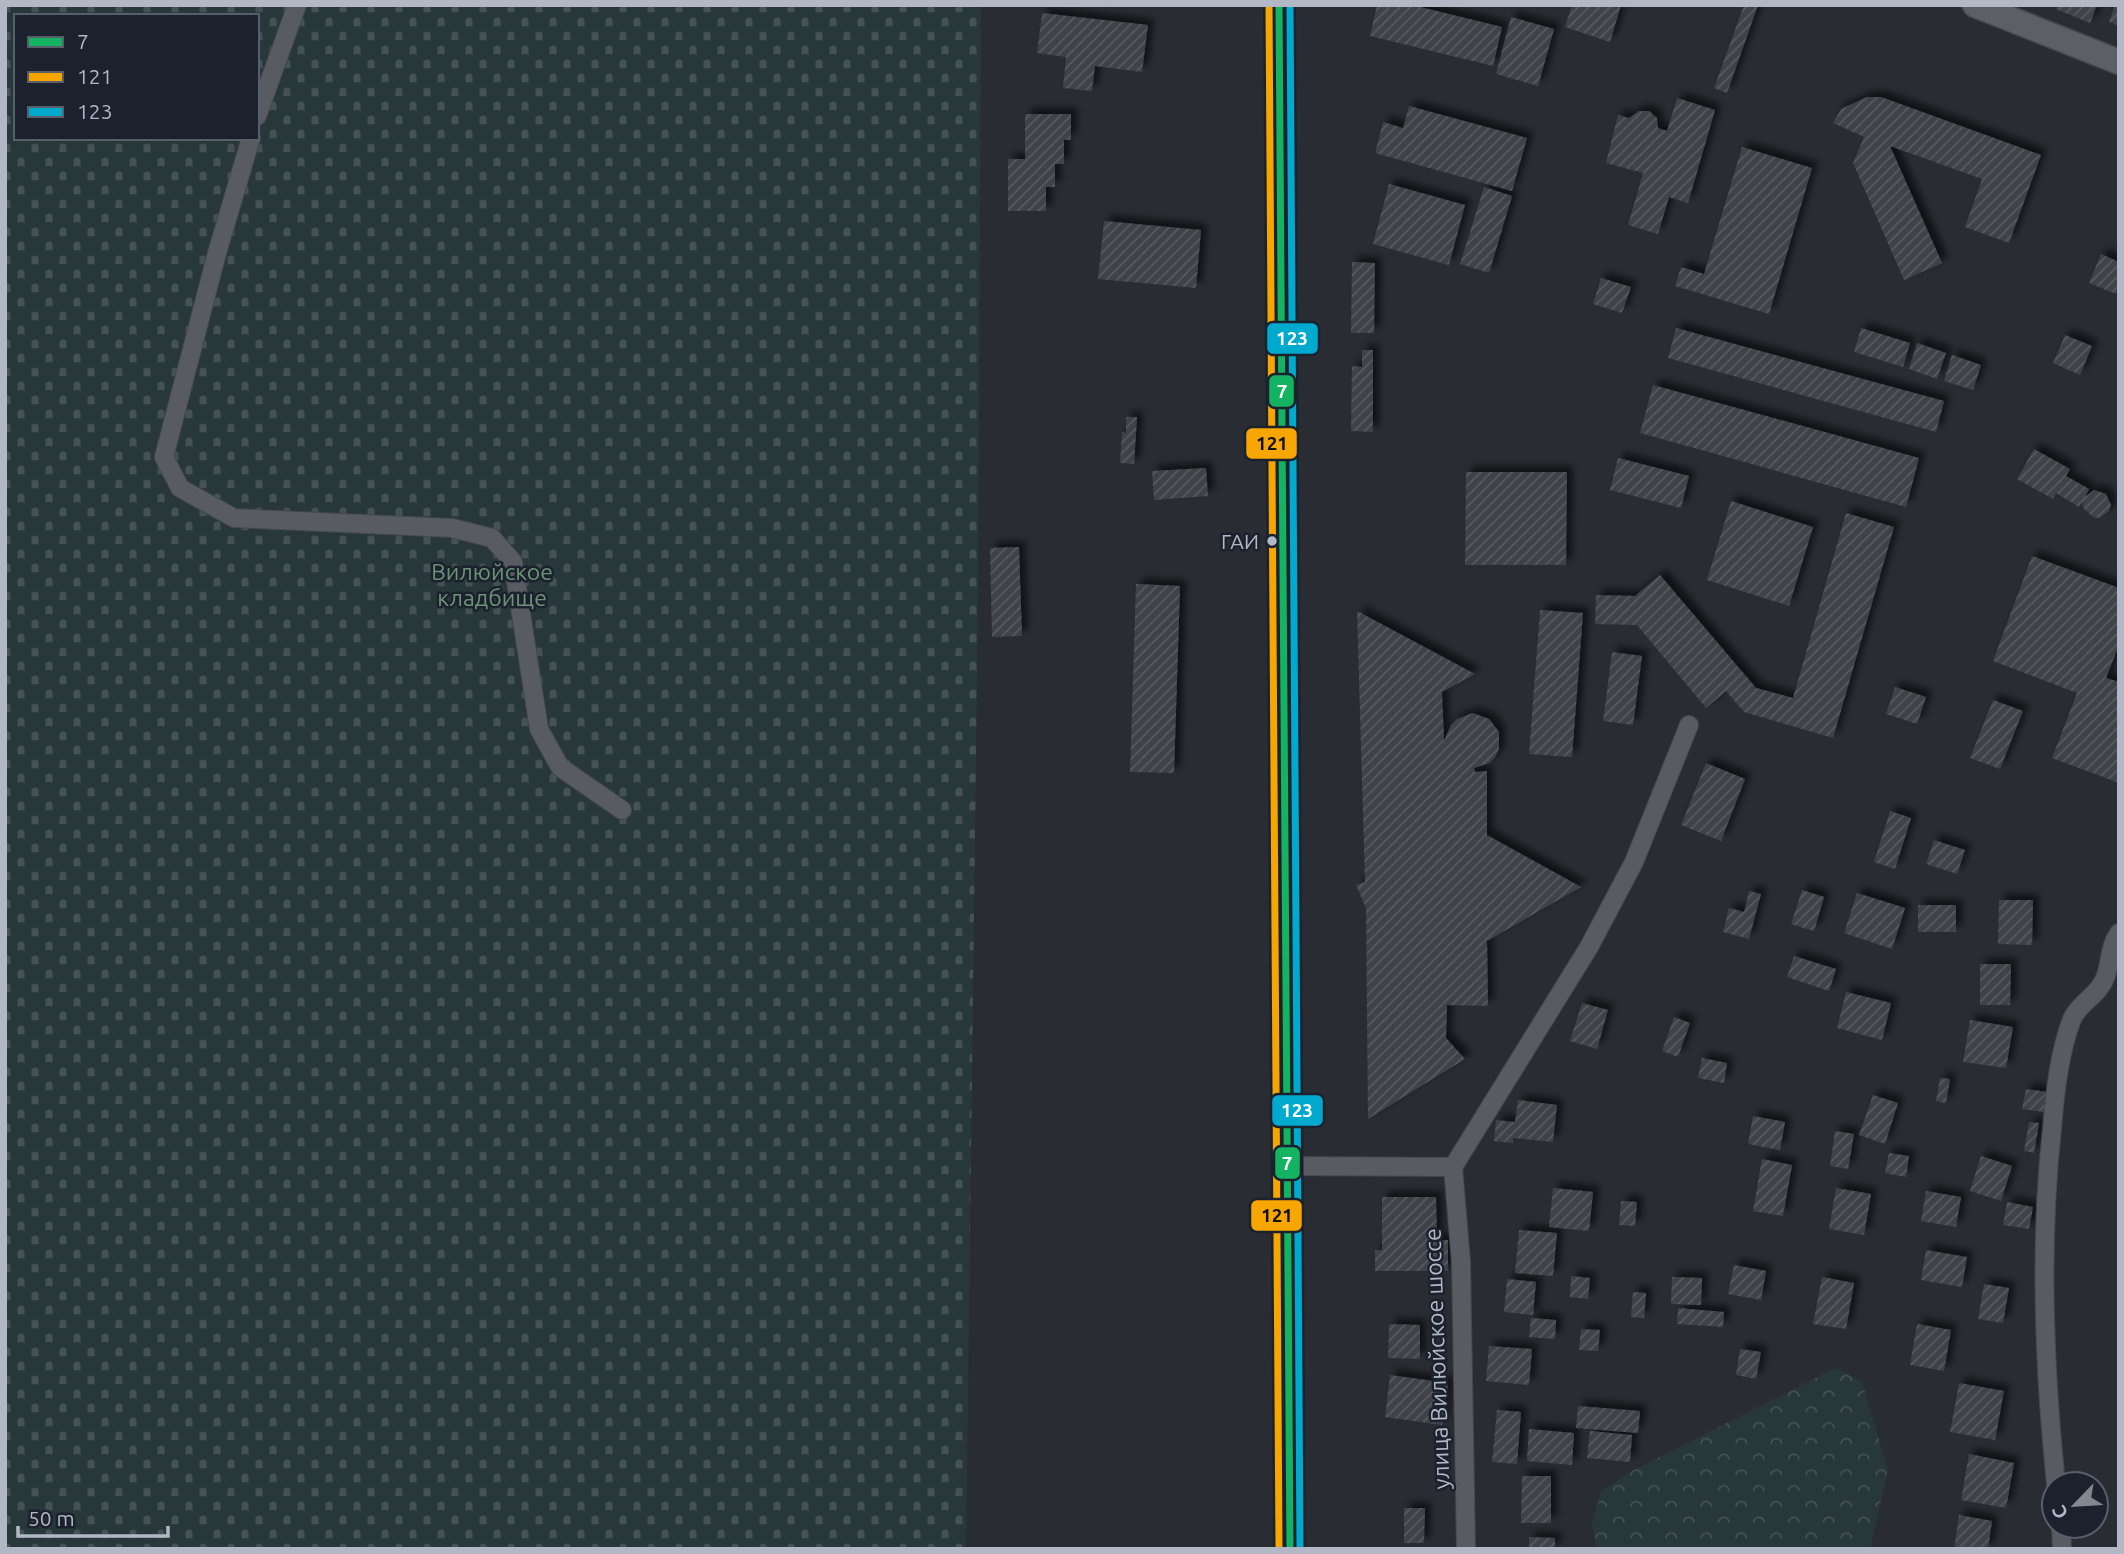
<svg xmlns="http://www.w3.org/2000/svg" width="2124" height="1554" viewBox="0 0 2124 1554" font-family="Ubuntu,sans-serif">
<defs>
<pattern id="forest-crowns" width="20" height="18" patternUnits="userSpaceOnUse" patternTransform="scale(1.75)"><rect width="20" height="18" fill="#28373a"/><path d="M2 6a3 3 0 1 1 6 0M12 15a3 3 0 1 1 6 0" fill="none" stroke="#455255"/></pattern>
<pattern id="cemetery-stones" width="16" height="16" patternUnits="userSpaceOnUse" patternTransform="scale(1.75)"><rect width="16" height="16" fill="#28373a"/><path d="M2 7V4a2 2 0 0 1 4 0v3zM10 15v-3a2 2 0 0 1 4 0v3z" fill="#455255"/></pattern>
<pattern id="building-hatch" width="6" height="6" patternUnits="userSpaceOnUse" patternTransform="scale(1.75)"><rect width="6" height="6" fill="#3f4248"/><path d="M-1 1l2-2M0 6l6-6M5 7l2-2" fill="none" stroke="#585b61"/></pattern>
<filter id="shadow"><feDropShadow dx="6" dy="-6" stdDeviation="3.5" flood-color="#0009"/></filter>
</defs>
<rect width="100%" height="100%" fill="#292c33"/>
<!-- forest -->
<path fill="url(#forest-crowns)" d="M1835,1368L1862,1382L1888,1470L1870,1549H1596L1592,1523L1601,1492L1628,1473Z"/>
<!-- cemetery -->
<path fill="url(#cemetery-stones)" fill-rule="evenodd" d="M5,5H981L978,598L966,1549H5ZM16,16H257V138H16Z"/>
<!-- building -->
<g fill="url(#building-hatch)" filter="url(#shadow)">
<path d="M1377,5H1412L1502,27L1493,66L1370,36Z"/>
<path d="M1572,5H1621L1610,42L1565,27Z"/>
<path d="M1744,5H1758L1727,93L1714,88Z"/>
<path d="M2058,5H2097L2090,23L2056,9Z"/>
<path d="M2115,5H2119V26L2109,22Z"/>
<path d="M1042,13L1148,25L1142,72L1095,66L1092,91L1063,88L1066,57L1037,53Z"/>
<path d="M1511,17L1554,29L1538,86L1496,74Z"/>
<path d="M1867,97H1881L2041,155L2009,243L1965,227L1982,179L1890,146L1942,263L1904,280L1853,163L1864,137L1833,123L1841,109Z"/>
<path d="M1677,98L1715,110L1688,203L1669,197L1658,234L1628,225L1643,173L1606,163L1618,115L1629,118L1639,111H1649L1657,118L1658,128L1667,131Z"/>
<path d="M1409,106L1527,138L1512,191L1375,153L1383,122L1403,128Z"/>
<path d="M1025,114H1071V140H1064V164H1055V187H1046V211H1008V159H1025Z"/>
<path d="M1742,147L1812,168L1769,314L1675,286L1681,267L1704,274Z"/>
<path d="M1389,184L1465,205L1449,265L1373,244Z"/>
<path d="M1484,187L1512,196L1489,273L1460,264Z"/>
<path d="M1104,221L1201,230L1196,288L1098,279Z"/>
<path d="M2101,254L2119,262V287L2116,294L2089,283Z"/>
<path d="M1352,262L1375,263L1374,333H1351Z"/>
<path d="M1601,278L1631,287L1622,313L1593,304Z"/>
<path d="M1676,328L1944,401L1936,432L1668,358Z"/>
<path d="M1861,328L1910,343L1903,367L1854,352Z"/>
<path d="M2065,335L2092,346L2080,375L2053,363Z"/>
<path d="M1917,343L1946,353L1937,379L1909,369Z"/>
<path d="M1362,350H1373V432L1351,431L1352,366L1362,367Z"/>
<path d="M1952,355L1981,365L1973,390L1944,381Z"/>
<path d="M1653,385L1919,458L1906,507L1640,433Z"/>
<path d="M1126,417H1137L1134,464L1120,463L1122,432L1126,433Z"/>
<path d="M2034,449L2070,469L2066,476L2089,489L2085,497L2094,490L2106,494L2111,505L2109,511L2099,518L2093,517L2084,509L2082,502L2079,507L2056,493L2053,499L2017,479Z"/>
<path d="M1618,458L1689,476L1681,508L1610,490Z"/>
<path d="M1206,468L1208,496L1154,500L1152,471Z"/>
<path d="M1466,472H1567L1566,565H1465Z"/>
<path d="M1731,501L1813,527L1789,606L1707,580Z"/>
<path d="M1846,513L1894,527L1833,738L1744,712L1726,691L1706,708L1637,625L1595,624L1596,595L1635,596L1660,575L1756,688L1793,698Z"/>
<path d="M1019,547L1022,636L992,637L990,548Z"/>
<path d="M2032,556L2119,588V645L2106,678L2119,682V783L2052,758L2077,693L1993,661Z"/>
<path d="M1136,584L1180,586L1174,773L1130,772Z"/>
<path d="M1540,610L1583,613L1572,757L1529,754Z"/>
<path d="M1357,611L1475,674L1442,692L1444,741L1451,725L1457,719L1473,713L1489,719L1499,732V749L1495,757L1489,763L1474,768L1475,772L1487,771V835L1581,887L1487,941L1488,1006L1447,1005L1446,1038L1465,1059L1368,1119L1366,908L1356,885L1365,882Z"/>
<path d="M1612,652L1642,656L1633,725L1603,721Z"/>
<path d="M1895,687L1926,697L1917,724L1886,714Z"/>
<path d="M1993,700L2023,711L2000,769L1970,758Z"/>
<path d="M1706,763L1745,779L1721,841L1681,825Z"/>
<path d="M1890,811L1911,818L1895,869L1874,862Z"/>
<path d="M1934,840L1965,850L1957,874L1926,864Z"/>
<path d="M1802,890L1824,897L1814,931L1791,924Z"/>
<path d="M1749,891L1761,894L1749,939L1723,932L1729,908L1744,912Z"/>
<path d="M1857,893L1905,908L1892,949L1844,933Z"/>
<path d="M1999,900H2033L2032,945L1998,944Z"/>
<rect x="1918" y="905" width="38" height="27"/>
<path d="M1794,956L1836,969L1829,991L1787,977Z"/>
<path d="M1980,964H2011L2010,1005H1980Z"/>
<path d="M1846,992L1891,1003L1882,1040L1837,1028Z"/>
<path d="M1582,1003L1608,1010L1597,1049L1570,1041Z"/>
<path d="M1674,1017L1690,1023L1678,1057L1662,1051Z"/>
<path d="M1970,1020L2013,1027L2006,1068L1963,1062Z"/>
<path d="M1702,1058L1727,1063L1724,1083L1698,1078Z"/>
<path d="M1940,1078L1950,1079L1946,1103L1936,1101Z"/>
<path d="M2026,1089L2048,1092L2044,1112L2022,1109Z"/>
<path d="M1873,1095L1898,1103L1885,1144L1859,1135Z"/>
<path d="M1518,1100L1557,1105L1553,1142L1513,1138V1143L1494,1141L1496,1120L1515,1122Z"/>
<path d="M1753,1116L1785,1122L1780,1150L1748,1144Z"/>
<path d="M2029,1122L2039,1123L2034,1153L2024,1151Z"/>
<path d="M1835,1131L1854,1134L1848,1169L1830,1166Z"/>
<path d="M1889,1153L1909,1156L1906,1177L1885,1173Z"/>
<path d="M1981,1156L2012,1166L2001,1201L1970,1191Z"/>
<path d="M1762,1159L1792,1165L1783,1216L1753,1211Z"/>
<path d="M1553,1188L1593,1192L1589,1231L1549,1227Z"/>
<path d="M1836,1188L1871,1194L1864,1235L1829,1229Z"/>
<path d="M1926,1191L1961,1197L1956,1227L1921,1221Z"/>
<path d="M1382,1197H1436L1437,1240H1448V1271H1375V1250H1382Z"/>
<path d="M1621,1201L1637,1202L1635,1226L1619,1225Z"/>
<path d="M2007,1202L2033,1207L2029,1229L2003,1225Z"/>
<path d="M1519,1230L1557,1233L1553,1276L1515,1273Z"/>
<path d="M1926,1250L1967,1257L1962,1287L1921,1280Z"/>
<path d="M1734,1265L1766,1271L1761,1300L1728,1294Z"/>
<path d="M1571,1276L1590,1278L1588,1299L1570,1297Z"/>
<path d="M1672,1277L1702,1278L1701,1305L1671,1304Z"/>
<path d="M1822,1277L1854,1283L1846,1329L1813,1324Z"/>
<path d="M1507,1279L1536,1282L1533,1315L1504,1312Z"/>
<path d="M1984,1284L2009,1288L2003,1323L1978,1319Z"/>
<path d="M1633,1292L1646,1293L1644,1318L1631,1317Z"/>
<path d="M1678,1308L1724,1312L1723,1327L1677,1324Z"/>
<path d="M1531,1318L1556,1320L1555,1339L1529,1337Z"/>
<path d="M1389,1324L1420,1325V1359L1388,1358Z"/>
<path d="M1917,1324L1951,1330L1944,1371L1910,1365Z"/>
<path d="M1581,1329L1600,1330L1598,1351L1579,1350Z"/>
<path d="M1489,1346L1532,1349L1529,1385L1486,1381Z"/>
<path d="M1740,1349L1761,1352L1756,1379L1736,1375Z"/>
<path d="M1390,1375L1448,1383L1442,1425L1385,1417Z"/>
<path d="M1959,1383L2004,1391L1995,1440L1950,1432Z"/>
<path d="M1578,1406L1640,1411L1638,1433L1576,1428Z"/>
<path d="M1497,1410L1521,1412L1517,1464L1492,1462Z"/>
<path d="M1529,1429L1574,1433L1572,1465L1527,1461Z"/>
<path d="M1590,1431L1632,1435L1630,1462L1587,1458Z"/>
<path d="M1969,1454L2014,1463L2006,1508L1961,1500Z"/>
<path d="M1522,1476H1551V1523H1521Z"/>
<path d="M1404,1508H1425L1424,1543H1404Z"/>
<path d="M1959,1515L1992,1521L1988,1549H1954Z"/>
<path d="M1529,1537L1555,1538V1549H1529Z"/>
</g>
<g fill="none" stroke-linecap="round" stroke-linejoin="round">
<defs>
<g id="minor">
<path d="M257,116L297,5"/>
<path d="M251,138L217,253L164,457L180,488L234,518L452,528L492,538L513,562L539,729L560,767L622,810"/>
<path d="M1286,1166L1453,1167L1589,947L1634,862L1689,725"/>
<path d="M1453,1167L1461,1262L1466,1549"/>
<path d="M2056,1484C2044,1367 2039,1246 2052,1129C2055,1093 2059,1053 2072,1019C2079,1003 2099,995 2105,978C2111,963 2109,947 2119,933"/>
<path d="M2061,1526L2062,1549"/>
</g>
<path id="secondary" d="M1975,5L2119,62"/>
<path id="primary" d="M1279,5L1290,1549"/>
</defs>
<!-- minor casing -->
<use href="#minor" stroke="#45474c" stroke-width="20"/>
<!-- secondary casing -->
<use href="#secondary" stroke="#45474c" stroke-width="27"/>
<!-- primary casing -->
<use href="#primary" stroke="#464950" stroke-width="29"/>
<!-- minor -->
<use href="#minor" stroke="#585b62" stroke-width="18"/>
<!-- secondary -->
<use href="#secondary" stroke="#5c5f66" stroke-width="24"/>
<!-- primary -->
<use href="#primary" stroke="#5a5d64" stroke-width="26"/>
<defs>
<path id="bus-1" d="M1279,5L1290,1549"/>
<path id="bus-2" d="M1269,5L1279,1549"/>
<path id="bus-3" d="M1290,5L1300,1549"/>
</defs>
<!-- bus-1 casing -->
<use href="#bus-1" stroke="#1c222d" stroke-width="12"/>
<!-- bus-2 casing -->
<use href="#bus-2" stroke="#1c222d" stroke-width="12"/>
<!-- bus-3 casing -->
<use href="#bus-3" stroke="#1c222d" stroke-width="12"/>
<!-- bus-1 -->
<use href="#bus-1" stroke="#13b361" stroke-width="7"/>
<!-- bus-2 -->
<use href="#bus-2" stroke="#f7a600" stroke-width="7"/>
<!-- bus-3 -->
<use href="#bus-3" stroke="#00a9ce" stroke-width="7"/>
</g>
<!-- markers -->
<circle fill="#b2b8c5" stroke="#1c222d" stroke-width="2.5" cx="1272" cy="541" r="6"/>
<g text-anchor="middle" stroke-width="5" stroke-linejoin="round" paint-order="stroke">
<!-- bus labels -->
<g font-size="21" fill="#b2b8c5" stroke="#1c222d" text-anchor="end">
<text x="1259" y="549">ГАИ</text>
</g>
<!-- park labels -->
<g font-size="23" fill="#6b9377" stroke="#1c222d">
<text x="492" y="580">Вилюйское<tspan x="492" dy="26">кладбище</tspan></text>
</g>
<!-- street labels -->
<g font-size="23" fill="#b2b8c5" stroke="#1c222d">
<text transform="translate(1437 1359) rotate(-92)" y="8">улица Вилюйское шоссе</text>
</g>
</g>
<g stroke="#1c222d" stroke-width="2.5">
<rect x="1266" y="322" width="53" height="33" rx="7" fill="#00a9ce"/>
<rect x="1268" y="374" width="27" height="34" rx="7" fill="#13b361"/>
<rect x="1245" y="427" width="53" height="33" rx="7" fill="#f7a600"/>
<rect x="1271" y="1094" width="53" height="33" rx="7" fill="#00a9ce"/>
<rect x="1274" y="1146" width="27" height="34" rx="7" fill="#13b361"/>
<rect x="1250" y="1199" width="53" height="33" rx="7" fill="#f7a600"/>
</g>
<g font-size="19" text-anchor="middle" font-weight="bold" fill="#fff">
<text x="1292" y="345">123</text>
<text x="1282" y="398">7</text>
<text x="1297" y="1117">123</text>
<text x="1287" y="1170">7</text>
</g>
<g font-size="19" text-anchor="middle" font-weight="bold" fill="#111">
<text x="1272" y="450">121</text>
<text x="1277" y="1222">121</text>
</g>
<!-- border -->
<rect width="2124" height="1554" fill="none" stroke="#b2b8c5" stroke-width="14"/>
<!-- legend -->
<rect x="14" y="14" width="245" height="126" fill="#1c222d" stroke="#585e6a" stroke-width="2"/>
<rect x="28" y="37" width="35" height="10" fill="#13b361" stroke="#585e6a" stroke-width="2"/>
<text x="77" y="49" font-size="21" fill="#b2b8c5">7</text>
<rect x="28" y="72" width="35" height="10" fill="#f7a600" stroke="#585e6a" stroke-width="2"/>
<text x="77" y="84" font-size="21" fill="#b2b8c5">121</text>
<rect x="28" y="107" width="35" height="10" fill="#00a9ce" stroke="#585e6a" stroke-width="2"/>
<text x="77" y="119" font-size="21" fill="#b2b8c5">123</text>
<!-- north arrow -->
<g transform="translate(2075 1505) rotate(245)"><circle r="33" fill="#1c222d" stroke="#585e6a" stroke-width="2"/>
<path d="M0-5L12 26L0 18L-12 26Z" fill="#828792"/>
<text y="-10" font-size="19" font-weight="bold" text-anchor="middle" fill="#b2b8c5">С</text>
</g>
<!-- scale -->
<path d="M18 1526v10h150v-10" fill="none" stroke="#b2b8c5" stroke-width="3.5"/>
<text x="28" y="1526" font-size="21" fill="#b2b8c5" stroke="#1c222d" stroke-width="5" paint-order="stroke">50 m</text>
</svg>
